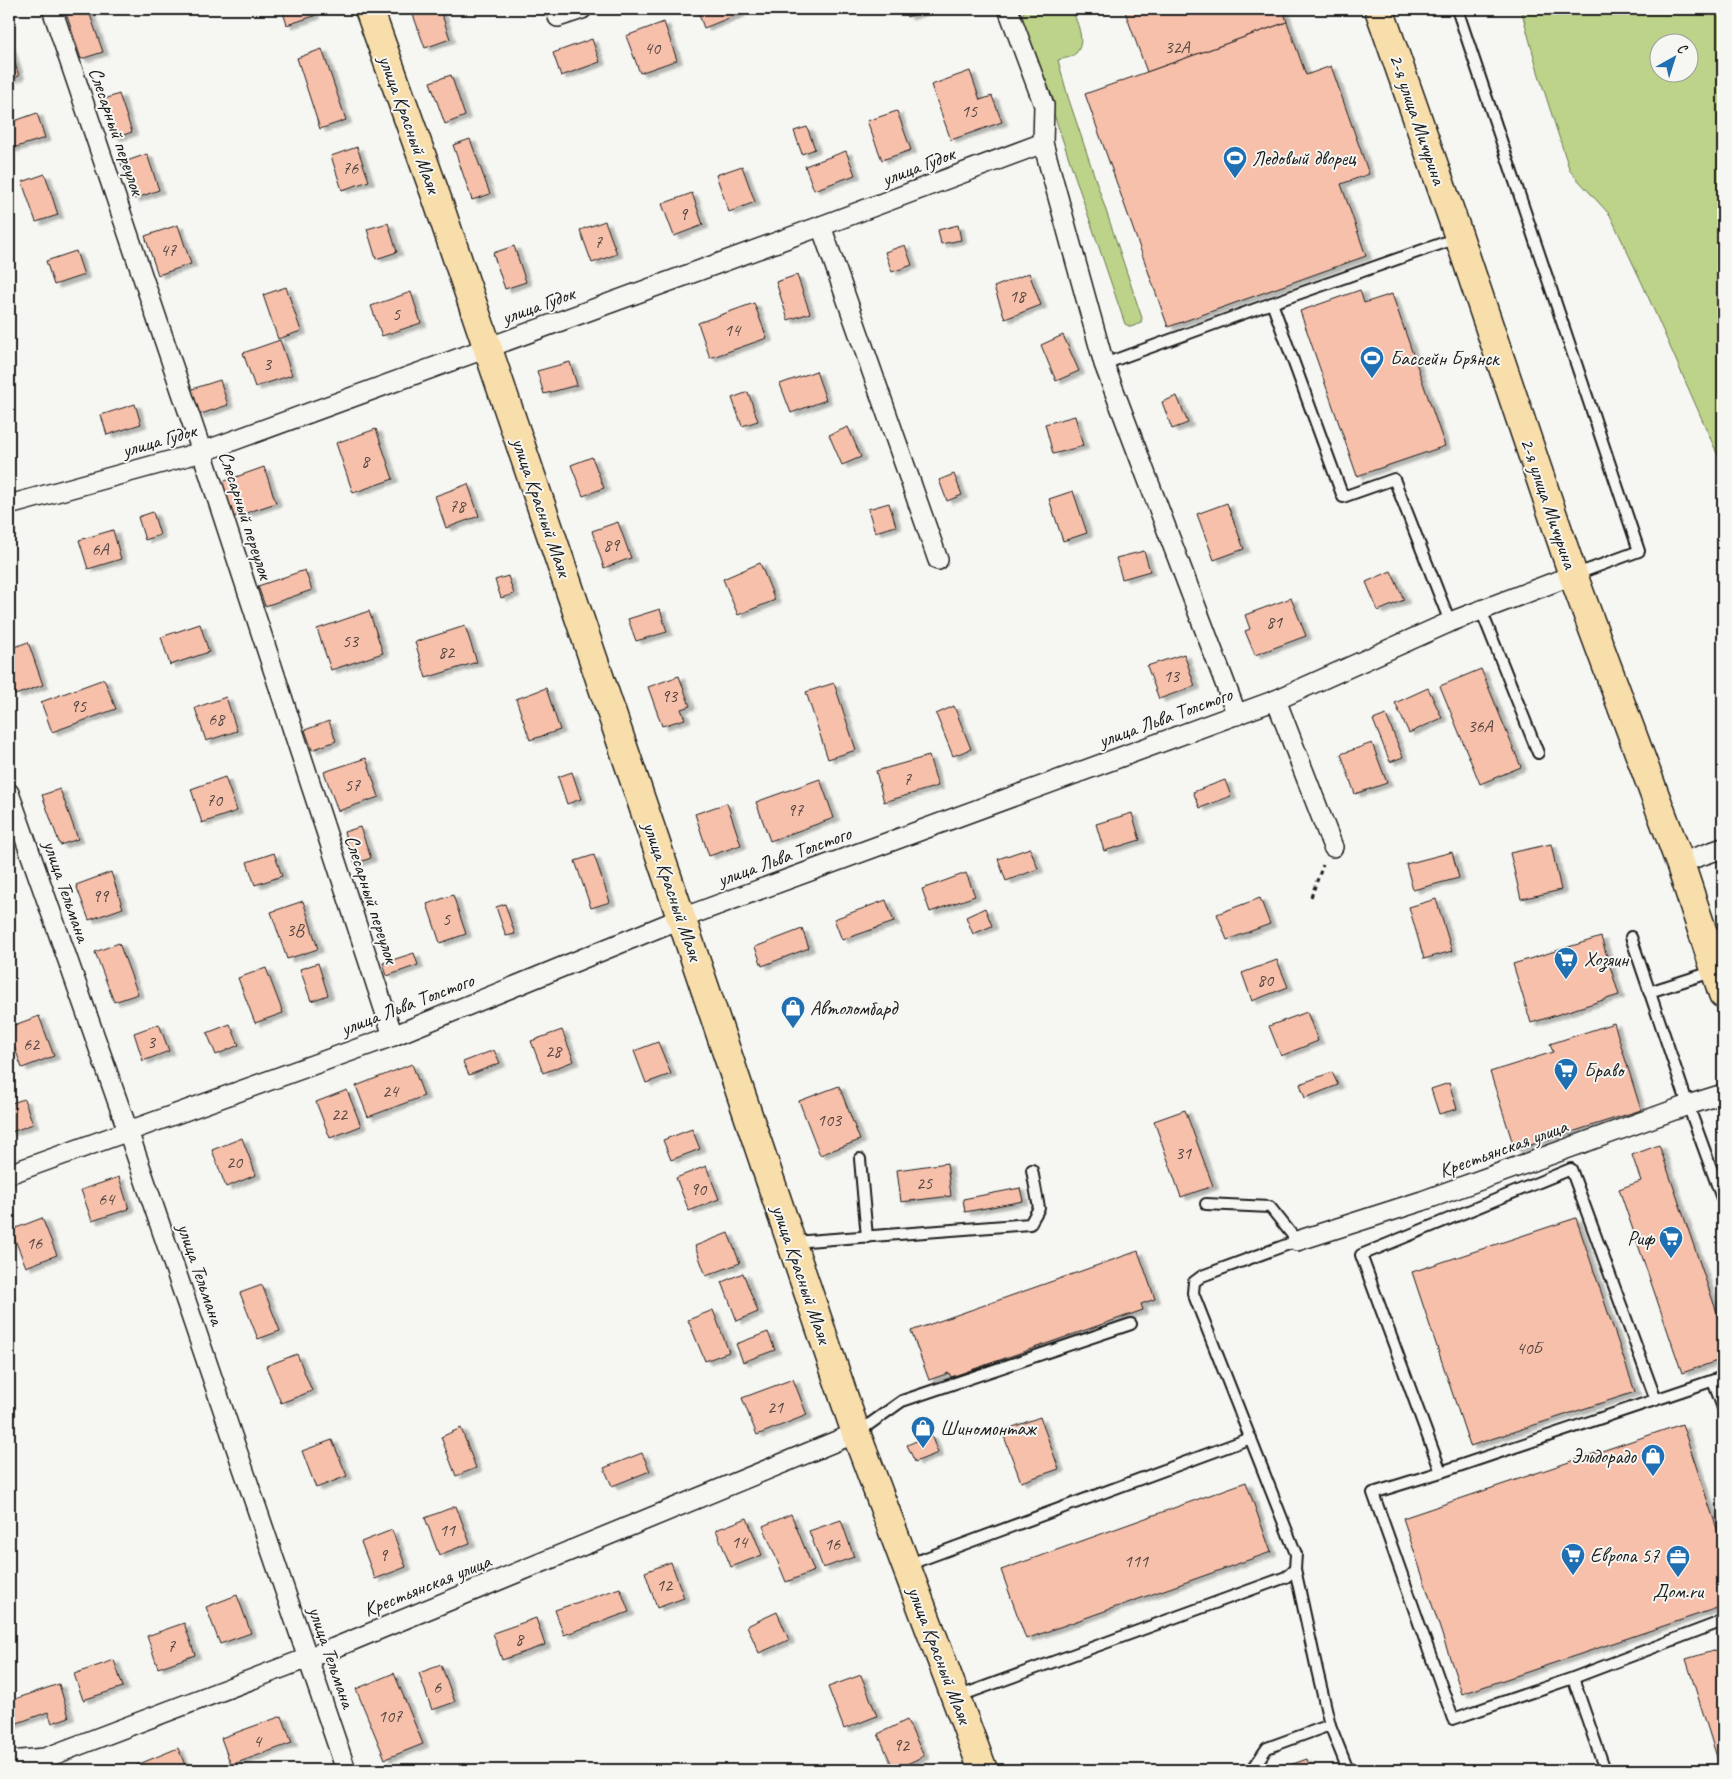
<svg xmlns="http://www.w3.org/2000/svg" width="1732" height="1779" viewBox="0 0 1732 1779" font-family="Caveat,sans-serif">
<defs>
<filter id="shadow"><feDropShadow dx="5.5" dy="3" stdDeviation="1" flood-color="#0004"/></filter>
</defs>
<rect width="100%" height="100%" fill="#f6f6f2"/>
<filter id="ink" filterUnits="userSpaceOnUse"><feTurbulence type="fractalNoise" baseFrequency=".02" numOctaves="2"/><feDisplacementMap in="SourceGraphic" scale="10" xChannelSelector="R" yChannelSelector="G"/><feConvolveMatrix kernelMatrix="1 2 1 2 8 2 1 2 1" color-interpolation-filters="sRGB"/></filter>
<g filter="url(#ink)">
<!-- green -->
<g fill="#bcd389" stroke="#6c7852" fill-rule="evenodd">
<path d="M1034,9H1072C1077,23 1090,48 1070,57C1067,58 1062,59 1058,60L1068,97L1142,318L1141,323L1131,327L1125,324L1021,17L1024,11Z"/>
<path d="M1521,9H1723V467L1642,283L1610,215L1570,171L1539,75ZM1660,42H1690V72H1660Z"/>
</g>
<!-- building -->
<g fill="#f7c0ab" stroke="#1c1c1c" filter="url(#shadow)">
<path d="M79,9H88L103,52L81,59L66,13Z"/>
<path d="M282,9H311L314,16L287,25Z"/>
<path d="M411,9H440L450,39L425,48Z"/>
<path d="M697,9H737L739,14L704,28Z"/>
<path d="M904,9H931L907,17Z"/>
<path d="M1124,9H1283L1287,22L1147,72Z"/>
<path d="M664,22L677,60L640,73L626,36Z"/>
<path d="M1287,22L1306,75L1331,66L1369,174L1341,184L1366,256L1168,327L1085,94Z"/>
<path d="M592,39L600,62L561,76L553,53Z"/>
<path d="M9,45L19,76L9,80Z"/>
<path d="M322,49L346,120L320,129L297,58Z"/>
<path d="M970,71L980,100L992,96L1002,122L951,140L931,85Z"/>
<path d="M451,75L465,116L445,124L430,82Z"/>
<path d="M119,94L132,132L115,138L102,100Z"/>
<path d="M897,111L911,150L882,160L867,121Z"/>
<path d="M37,113L45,138L10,149L9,123Z"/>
<path d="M807,127L815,149L802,154L794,131Z"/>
<path d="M470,139L490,194L472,200L453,145Z"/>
<path d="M357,147L369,181L342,190L331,156Z"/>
<path d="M846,151L855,175L814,190L805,166Z"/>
<path d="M147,154L159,190L134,199L121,163Z"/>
<path d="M742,166L755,202L729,212L716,175Z"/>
<path d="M45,174L58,215L36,222L22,182Z"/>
<path d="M692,193L703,225L674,236L662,204Z"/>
<path d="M605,221L617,254L592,263L580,230Z"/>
<path d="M388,223L397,252L376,259L367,229Z"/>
<path d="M178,225L191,264L158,275L145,236Z"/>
<path d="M958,225L961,240L941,244L938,230Z"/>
<path d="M905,245L912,265L892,272L885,252Z"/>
<path d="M514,246L526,282L505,289L493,253Z"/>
<path d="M76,251L84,275L54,285L46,261Z"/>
<path d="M1029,273L1041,305L1005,319L994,287Z"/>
<path d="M797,275L810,313L788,320L776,282Z"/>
<path d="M286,287L301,331L278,339L263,295Z"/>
<path d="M1360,290L1364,303L1392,294L1445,446L1357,476L1300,311Z"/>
<path d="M411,292L421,323L382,336L371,306Z"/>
<path d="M754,303L767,338L710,358L698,323Z"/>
<path d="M1063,335L1079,371L1056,381L1041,345Z"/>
<path d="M280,340L292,375L255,387L243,353Z"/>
<path d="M570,362L577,385L544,394L537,371Z"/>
<path d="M816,371L826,400L791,413L780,384Z"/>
<path d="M220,380L228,405L198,415L189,390Z"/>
<path d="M748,392L758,421L742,426L732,398Z"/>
<path d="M1177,396L1188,423L1172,429L1162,402Z"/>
<path d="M135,404L141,424L107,435L101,415Z"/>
<path d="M1075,416L1083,446L1053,454L1045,424Z"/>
<path d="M848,427L861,457L842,465L829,435Z"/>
<path d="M376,429L393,479L353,493L336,443Z"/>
<path d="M592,457L604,488L583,496L571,465Z"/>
<path d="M264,467L276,503L234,517L222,482Z"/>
<path d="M954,474L962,495L947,501L939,480Z"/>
<path d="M468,484L479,516L446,528L435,496Z"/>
<path d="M1073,491L1087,533L1063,541L1049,499Z"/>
<path d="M889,503L896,526L875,532L868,509Z"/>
<path d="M1227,503L1244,549L1214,560L1197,514Z"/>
<path d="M153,512L160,535L145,540L138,517Z"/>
<path d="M618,522L631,558L604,568L592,531Z"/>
<path d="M113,530L121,559L88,569L79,540Z"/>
<path d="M1144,551L1150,571L1122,579L1116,558Z"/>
<path d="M760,563L775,600L738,615L723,579Z"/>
<path d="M305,570L312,590L265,606L258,586Z"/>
<path d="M1391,571L1404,600L1378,611L1366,582Z"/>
<path d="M508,576L514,594L501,598L495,580Z"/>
<path d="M1291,598L1306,636L1255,655L1245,631L1250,629L1245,615Z"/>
<path d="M660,609L667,632L636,641L628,619Z"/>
<path d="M369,611L383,653L331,670L317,629Z"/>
<path d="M200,624L209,652L170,665L161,637Z"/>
<path d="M465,626L477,662L426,678L415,642Z"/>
<path d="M28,642L43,685L15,695L9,677V649Z"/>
<path d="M1184,654L1195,686L1159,699L1147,666Z"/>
<path d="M1481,669L1521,767L1480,784L1440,686Z"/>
<path d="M679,676L690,706L681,709L685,719L662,726L648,687Z"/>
<path d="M104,679L116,709L52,732L41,702Z"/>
<path d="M834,683L856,750L828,759L806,692Z"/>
<path d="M546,688L560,730L530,740L516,699Z"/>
<path d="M1428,688L1442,718L1409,733L1395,703Z"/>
<path d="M226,697L237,731L206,741L195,708Z"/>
<path d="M954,706L971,749L953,756L936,714Z"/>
<path d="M1386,715L1403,757L1390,762L1373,720Z"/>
<path d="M329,721L336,741L312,750L305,730Z"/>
<path d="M1372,743L1387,783L1355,794L1341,754Z"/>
<path d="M929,756L938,786L884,802L876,771Z"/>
<path d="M366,758L379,797L338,811L324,772Z"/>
<path d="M572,772L581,799L567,804L558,777Z"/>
<path d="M225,777L237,811L202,823L191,789Z"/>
<path d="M820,779L834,818L770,841L756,802Z"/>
<path d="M1225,780L1231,796L1200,808L1193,792Z"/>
<path d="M60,789L78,839L60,845L42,795Z"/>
<path d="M727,803L741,845L709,856L695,814Z"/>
<path d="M1132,813L1140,840L1104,851L1096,824Z"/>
<path d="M360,827L371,858L355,864L344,832Z"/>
<path d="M1551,844L1561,890L1521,899L1510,853Z"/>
<path d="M1030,848L1038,869L1006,881L998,859Z"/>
<path d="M1452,852L1459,878L1413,890L1406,864Z"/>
<path d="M274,853L282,876L255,885L247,862Z"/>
<path d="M594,855L610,902L591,908L575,861Z"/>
<path d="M111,872L123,908L89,920L76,885Z"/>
<path d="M966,873L975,896L930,912L922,889Z"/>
<path d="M453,895L466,934L440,943L427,904Z"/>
<path d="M1260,898L1270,924L1227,940L1217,914Z"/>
<path d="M1436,899L1452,951L1424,959L1409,907Z"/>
<path d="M886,900L894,922L842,940L834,919Z"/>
<path d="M303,901L318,949L287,959L271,912Z"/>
<path d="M505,904L515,934L506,936L496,907Z"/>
<path d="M985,908L992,926L973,934L966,917Z"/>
<path d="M802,929L809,948L762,966L755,947Z"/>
<path d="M1601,937L1619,995L1531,1023L1513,964Z"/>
<path d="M119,943L138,994L114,1002L95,952Z"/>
<path d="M414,953L418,965L387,976L383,963Z"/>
<path d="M1277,960L1288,987L1252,1001L1242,973Z"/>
<path d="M318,963L328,995L311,1001L300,969Z"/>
<path d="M266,968L283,1013L255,1023L238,978Z"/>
<path d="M1307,1012L1318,1041L1281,1056L1269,1026Z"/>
<path d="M39,1016L54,1056L22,1068L9,1032V1027Z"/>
<path d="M1614,1023L1641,1110L1515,1150L1490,1072L1553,1052L1550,1044Z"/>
<path d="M159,1024L169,1051L143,1061L134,1033Z"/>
<path d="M230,1024L239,1045L216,1055L207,1033Z"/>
<path d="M562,1030L574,1061L543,1073L531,1041Z"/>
<path d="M658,1042L671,1074L646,1083L634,1051Z"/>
<path d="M494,1050L500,1063L469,1075L463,1062Z"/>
<path d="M412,1064L424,1096L368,1117L356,1086Z"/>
<path d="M1332,1072L1338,1085L1305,1098L1300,1084Z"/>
<path d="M1449,1083L1457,1109L1439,1114L1431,1089Z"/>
<path d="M839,1086L860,1140L820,1155L799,1101Z"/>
<path d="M347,1090L361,1126L330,1138L316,1102Z"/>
<path d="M24,1099L33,1124L9,1133V1104Z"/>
<path d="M1185,1110L1213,1186L1181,1197L1154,1121Z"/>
<path d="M692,1129L700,1149L671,1160L663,1140Z"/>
<path d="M242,1138L256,1175L226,1187L212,1150Z"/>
<path d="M1659,1145L1723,1330V1359L1682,1373L1619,1189L1641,1181L1632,1155Z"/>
<path d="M947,1163L951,1196L901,1202L897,1170Z"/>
<path d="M706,1166L719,1199L689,1211L676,1178Z"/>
<path d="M119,1177L129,1209L92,1221L81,1190Z"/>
<path d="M1020,1188L1023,1201L965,1212L963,1199Z"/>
<path d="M42,1218L57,1255L26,1267L11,1230Z"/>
<path d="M1576,1218L1635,1392L1470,1446L1412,1272Z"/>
<path d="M728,1233L740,1263L706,1276L695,1246Z"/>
<path d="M1138,1251L1155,1299L1141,1304L1143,1310L951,1377L949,1373L929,1380L911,1331Z"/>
<path d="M743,1273L758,1312L737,1321L722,1282Z"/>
<path d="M262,1285L280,1331L258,1339L240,1293Z"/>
<path d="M713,1310L729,1352L705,1361L688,1320Z"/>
<path d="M768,1332L775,1350L743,1362L736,1344Z"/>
<path d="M297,1354L312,1391L281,1403L266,1366Z"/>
<path d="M793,1379L807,1415L757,1435L742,1398Z"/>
<path d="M1040,1417L1059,1469L1021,1482L1002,1431Z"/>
<path d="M1682,1424L1723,1547V1606L1462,1694L1403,1518Z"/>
<path d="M461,1428L476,1468L456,1476L441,1437Z"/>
<path d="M931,1435L938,1453L915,1462L907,1445Z"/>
<path d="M332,1440L347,1476L316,1488L302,1451Z"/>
<path d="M642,1453L650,1471L612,1486L604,1468Z"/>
<path d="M1246,1482L1271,1552L1026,1639L1001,1570Z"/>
<path d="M456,1506L470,1543L439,1555L425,1518Z"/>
<path d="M791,1514L814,1571L786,1582L763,1526Z"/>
<path d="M747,1518L762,1555L731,1567L716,1530Z"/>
<path d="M841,1520L854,1557L823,1568L809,1531Z"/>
<path d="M392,1530L406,1567L375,1579L361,1542Z"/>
<path d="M671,1562L684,1598L657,1608L645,1572Z"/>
<path d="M620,1588L629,1612L564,1635L555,1610Z"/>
<path d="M237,1595L251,1633L220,1644L206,1607Z"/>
<path d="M777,1612L789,1640L759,1653L747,1626Z"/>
<path d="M536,1618L545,1645L502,1660L493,1633Z"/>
<path d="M184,1623L195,1655L158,1668L147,1636Z"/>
<path d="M1723,1648V1770H1721L1686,1659Z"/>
<path d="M114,1660L123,1687L83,1700L74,1674Z"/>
<path d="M441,1665L455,1702L432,1710L419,1673Z"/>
<path d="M394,1673L423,1744L385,1759L356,1689Z"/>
<path d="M861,1675L877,1716L844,1729L828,1687Z"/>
<path d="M59,1684L69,1717L52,1723L48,1712L9,1726V1701Z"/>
<path d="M282,1716L292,1743L231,1765L221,1738Z"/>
<path d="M907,1720L924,1756L894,1770L878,1734Z"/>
<path d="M178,1748L187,1770H127V1769Z"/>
<path d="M1307,1759L1311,1770H1276Z"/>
</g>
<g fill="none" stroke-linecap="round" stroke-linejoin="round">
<defs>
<g id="service">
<path d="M1457,9L1639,551L1574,575"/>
<path d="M1272,303L1457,238"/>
<path d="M1104,364L1272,303L1343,497L1394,479L1450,622"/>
<path d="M1481,610L1538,753"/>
<path d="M1631,937L1688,1105L1723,1201"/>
<path d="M1649,992L1715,971"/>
<path d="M860,1159L867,1237"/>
<path d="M794,1242L1030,1224L1039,1208L1032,1170"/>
<path d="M1713,1381L1723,1408"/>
<path d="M1656,1400L1571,1169L1361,1255L1441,1472L1723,1377"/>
<path d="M857,1433L902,1401L1131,1324"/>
<path d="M1441,1472L1373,1493L1453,1719L1573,1678L1723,1621"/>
<path d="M907,1565L1251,1438"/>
<path d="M1295,1569L1317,1670L1330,1725L1348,1770"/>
<path d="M1573,1678L1605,1770"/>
<path d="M957,1697L1286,1577L1295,1569L1296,1554L1193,1293L1194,1282L1202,1276L1297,1241L1270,1207L1206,1204"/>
<path d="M1252,1770L1267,1748L1330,1725"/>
</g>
<g id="minor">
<path d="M52,9L202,452L393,1036"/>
<path d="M556,9L558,17L582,9"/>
<path d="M1043,143L1104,364L1237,715"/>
<path d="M821,226L938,560"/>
<path d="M9,505L202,452L821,226L1043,143L1044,105L1008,9"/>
<path d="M1276,700L1333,847"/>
<path d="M9,793L128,1131L346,1770"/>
<path d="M1680,863L1723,848"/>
<path d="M9,1174L393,1036L682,918L1276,700L1450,622L1573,575"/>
<path d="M1297,1241L1422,1201L1688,1105L1723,1094"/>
<path d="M9,1761L45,1758L334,1648L856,1433"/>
</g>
<g id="primary">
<path d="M369,9L436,196L856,1433L983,1770"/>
<path d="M1379,9L1459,237L1573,575L1680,863L1723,994"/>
</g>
</defs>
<!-- service casing -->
<use href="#service" stroke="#1c1c1c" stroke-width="14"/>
<!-- minor casing -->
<use href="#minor" stroke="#1c1c1c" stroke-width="22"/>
<!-- primary casing -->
<use href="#primary" stroke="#1c1c1c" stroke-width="31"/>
<!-- path -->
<path stroke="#1c1c1c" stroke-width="3" stroke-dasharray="4 4" stroke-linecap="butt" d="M1311,897L1323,865"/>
<!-- service -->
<use href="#service" stroke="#f6f6f2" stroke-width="10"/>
<!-- minor -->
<use href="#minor" stroke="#f6f6f2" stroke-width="19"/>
<!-- primary -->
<use href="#primary" stroke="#f8deab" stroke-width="28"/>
</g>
</g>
<!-- icons -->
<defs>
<symbol id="stadium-pin" viewBox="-11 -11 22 30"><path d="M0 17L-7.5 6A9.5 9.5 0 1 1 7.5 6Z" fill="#1f6fb2" stroke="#f6f6f2"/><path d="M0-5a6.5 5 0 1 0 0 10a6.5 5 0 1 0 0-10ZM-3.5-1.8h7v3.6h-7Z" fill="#fff"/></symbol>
<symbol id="supermarket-pin" viewBox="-11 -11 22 30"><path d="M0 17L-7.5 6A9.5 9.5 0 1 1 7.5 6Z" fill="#1f6fb2" stroke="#f6f6f2"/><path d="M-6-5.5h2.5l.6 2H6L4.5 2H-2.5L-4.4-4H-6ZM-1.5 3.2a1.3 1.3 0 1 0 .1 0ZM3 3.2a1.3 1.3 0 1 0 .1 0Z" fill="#fff"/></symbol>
<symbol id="shop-pin" viewBox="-11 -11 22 30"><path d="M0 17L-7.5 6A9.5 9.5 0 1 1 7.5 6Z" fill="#1f6fb2" stroke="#f6f6f2"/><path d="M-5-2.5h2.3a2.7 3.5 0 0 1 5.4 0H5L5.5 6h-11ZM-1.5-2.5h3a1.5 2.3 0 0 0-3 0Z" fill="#fff"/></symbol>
<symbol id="office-pin" viewBox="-11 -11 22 30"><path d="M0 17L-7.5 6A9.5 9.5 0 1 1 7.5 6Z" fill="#1f6fb2" stroke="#f6f6f2"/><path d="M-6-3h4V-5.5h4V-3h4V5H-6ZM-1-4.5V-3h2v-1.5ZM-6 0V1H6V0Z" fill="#fff"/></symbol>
</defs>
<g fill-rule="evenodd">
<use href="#stadium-pin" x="1221" y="144" width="28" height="38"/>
<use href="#stadium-pin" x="1358" y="344" width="28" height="38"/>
<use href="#supermarket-pin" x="1552" y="945" width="28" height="38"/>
<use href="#shop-pin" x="779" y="994" width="28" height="38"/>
<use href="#supermarket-pin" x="1552" y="1056" width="28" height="38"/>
<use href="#supermarket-pin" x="1657" y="1224" width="28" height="38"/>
<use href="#shop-pin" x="909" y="1414" width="28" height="38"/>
<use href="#shop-pin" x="1639" y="1442" width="28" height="38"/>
<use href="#supermarket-pin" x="1559" y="1541" width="28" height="38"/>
<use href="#office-pin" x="1664" y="1543" width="28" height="38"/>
</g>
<g text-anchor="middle" stroke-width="4" stroke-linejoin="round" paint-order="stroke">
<!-- number labels -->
<g font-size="18" fill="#534540">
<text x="1177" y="53">32А</text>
<text x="652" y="54">40</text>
<text x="969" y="117">15</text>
<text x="350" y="174">76</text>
<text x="683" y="220">9</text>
<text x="598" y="248">7</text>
<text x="168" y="256">47</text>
<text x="1017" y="302">18</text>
<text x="396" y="320">5</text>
<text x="732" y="336">14</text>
<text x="267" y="370">3</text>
<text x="365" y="467">8</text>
<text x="457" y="512">78</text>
<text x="611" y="551">89</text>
<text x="100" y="555">6А</text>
<text x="1274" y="628">81</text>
<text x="350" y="647">53</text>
<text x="446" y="658">82</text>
<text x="1171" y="682">13</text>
<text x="669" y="702">93</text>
<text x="78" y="712">95</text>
<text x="216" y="725">68</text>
<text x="1480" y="732">36А</text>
<text x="907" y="785">7</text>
<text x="352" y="791">57</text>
<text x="214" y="806">70</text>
<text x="795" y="816">97</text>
<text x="100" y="902">99</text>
<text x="446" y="925">5</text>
<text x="295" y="936">3В</text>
<text x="1265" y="986">80</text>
<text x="151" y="1048">3</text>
<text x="31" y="1050">62</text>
<text x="553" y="1057">28</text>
<text x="390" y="1097">24</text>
<text x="339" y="1120">22</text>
<text x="829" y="1126">103</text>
<text x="1183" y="1159">31</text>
<text x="234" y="1168">20</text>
<text x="924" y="1189">25</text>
<text x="698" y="1195">90</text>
<text x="106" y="1205">64</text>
<text x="34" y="1249">16</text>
<text x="1529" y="1354">40Б</text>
<text x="775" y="1413">21</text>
<text x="447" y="1536">11</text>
<text x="739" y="1548">14</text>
<text x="832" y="1550">16</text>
<text x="383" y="1561">9</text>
<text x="1136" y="1567">111</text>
<text x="664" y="1591">12</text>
<text x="519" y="1645">8</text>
<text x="171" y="1652">7</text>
<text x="437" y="1693">6</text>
<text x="390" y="1722">107</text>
<text x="257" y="1747">4</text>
<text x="901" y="1751">92</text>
</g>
<!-- street labels -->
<g font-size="20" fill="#1c1c1c" stroke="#f6f6f2">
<text transform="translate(1418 119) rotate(71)" y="7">2-я улица Мичурина</text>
<text transform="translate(410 124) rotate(70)" y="7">улица Красный Маяк</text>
<text transform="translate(117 131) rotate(71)" y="7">Слесарный переулок</text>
<text transform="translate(918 166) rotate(-21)" y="7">улица Гудок</text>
<text transform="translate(538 305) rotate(-20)" y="7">улица Гудок</text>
<text transform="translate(159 440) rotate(-16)" y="7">улица Гудок</text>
<text transform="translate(1549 503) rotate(71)" y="7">2-я улица Мичурина</text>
<text transform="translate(542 507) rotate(71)" y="7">улица Красный Маяк</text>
<text transform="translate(246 515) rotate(72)" y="7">Слесарный переулок</text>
<text transform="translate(1165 717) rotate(-20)" y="7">улица Льва Толстого</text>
<text transform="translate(784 856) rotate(-20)" y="7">улица Льва Толстого</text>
<text transform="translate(67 891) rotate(71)" y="7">улица Тельмана</text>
<text transform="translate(673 891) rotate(71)" y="7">улица Красный Маяк</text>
<text transform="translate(372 899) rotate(72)" y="7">Слесарный переулок</text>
<text transform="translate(407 1004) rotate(-21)" y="7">улица Льва Толстого</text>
<text transform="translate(1503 1148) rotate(-20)" y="7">Крестьянская улица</text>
<text transform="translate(201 1274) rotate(71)" y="7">улица Тельмана</text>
<text transform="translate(802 1274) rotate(71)" y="7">улица Красный Маяк</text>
<text transform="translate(427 1585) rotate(-22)" y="7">Крестьянская улица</text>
<text transform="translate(940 1655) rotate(69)" y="7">улица Красный Маяк</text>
<text transform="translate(332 1657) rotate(71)" y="7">улица Тельмана</text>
</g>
<!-- poi labels -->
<g font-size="20" fill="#1c1c1c" stroke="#f6f6f2" text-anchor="start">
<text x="1252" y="165">Ледовый дворец</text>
<text x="1390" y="365">Бассейн Брянск</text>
<text x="1584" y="966">Хозяин</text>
<text x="810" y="1015">Автоломбард</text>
<text x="1584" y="1077">Браво</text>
<text x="1654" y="1245" text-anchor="end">Риф</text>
<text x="940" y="1435">Шиномонтаж</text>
<text x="1636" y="1463" text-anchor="end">Эльдорадо</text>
<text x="1590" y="1562">Европа 57</text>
<text x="1678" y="1598" text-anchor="middle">Дом.ru</text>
</g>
</g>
<!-- margin -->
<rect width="1732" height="1779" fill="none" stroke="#f6f6f2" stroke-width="30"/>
<rect x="15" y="15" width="1702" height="1749" fill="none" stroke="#1c1c1c" stroke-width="2" filter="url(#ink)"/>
<!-- north arrow -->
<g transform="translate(1674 58) rotate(39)"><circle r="24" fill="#f6f6f2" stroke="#9f9f9c"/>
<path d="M0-4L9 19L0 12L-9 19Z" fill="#1f6fb2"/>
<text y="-8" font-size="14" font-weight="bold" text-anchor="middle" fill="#1c1c1c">С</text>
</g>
</svg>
